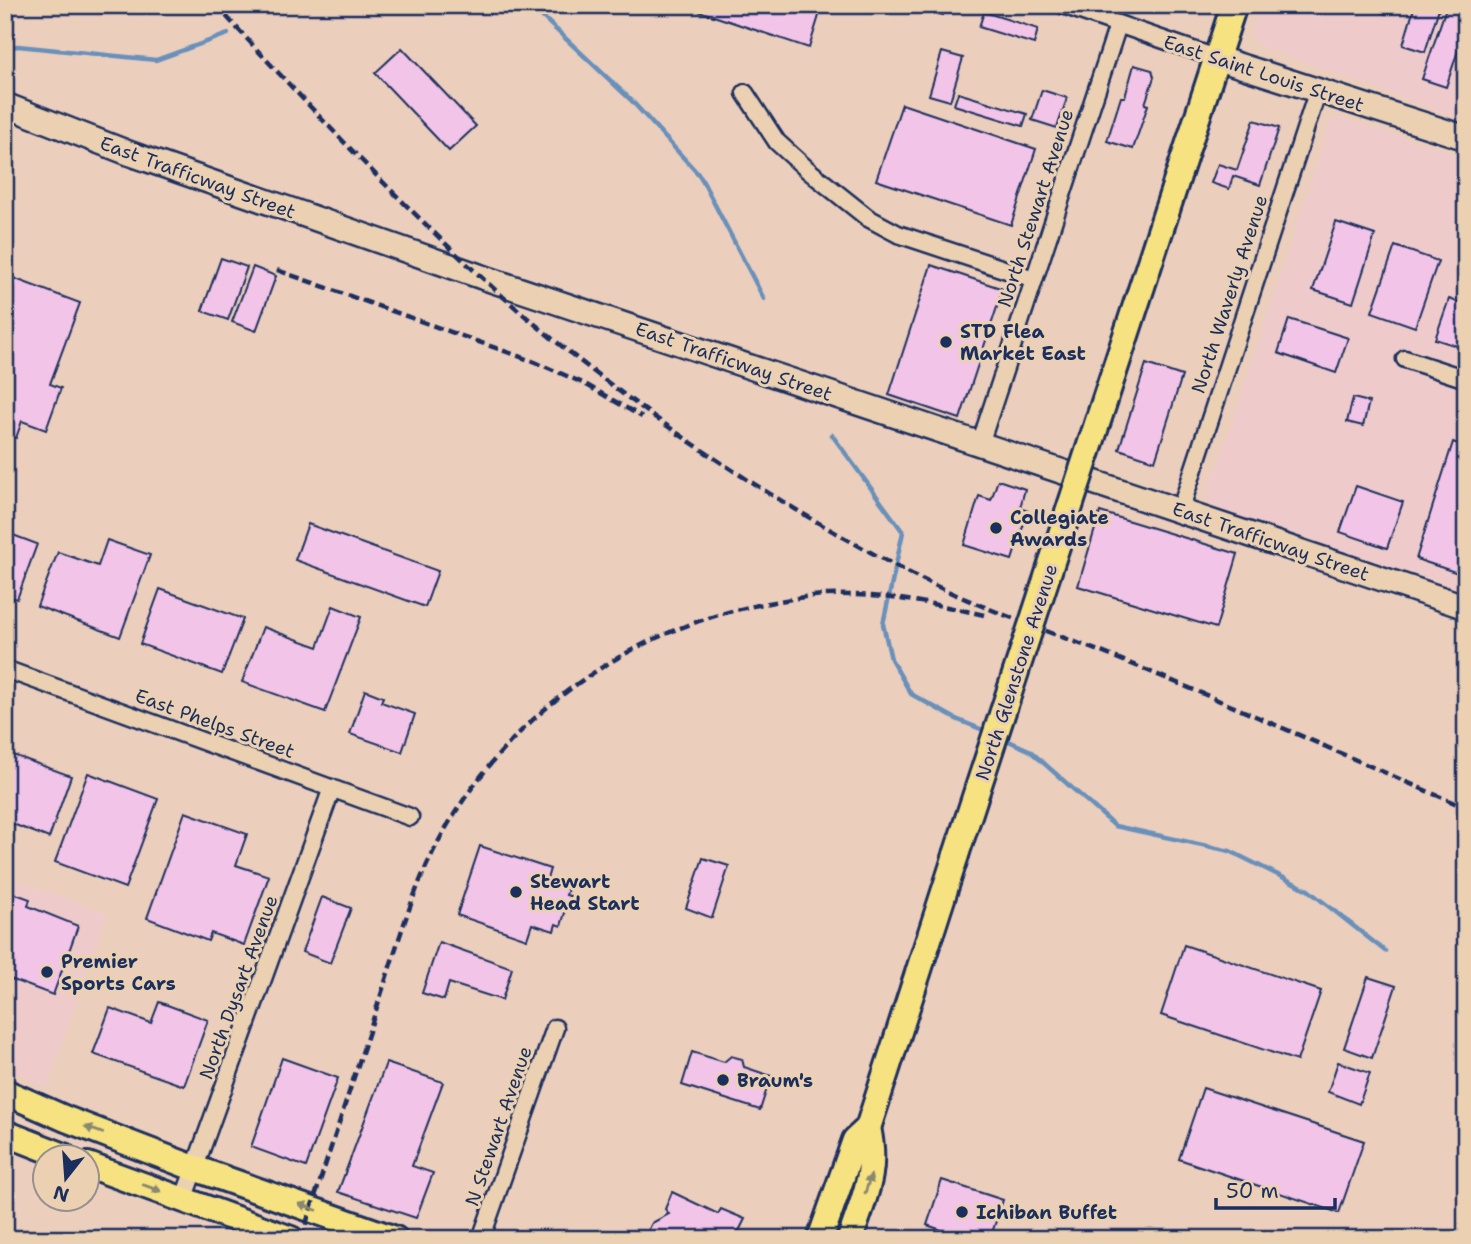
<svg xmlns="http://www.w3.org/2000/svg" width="1471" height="1244" viewBox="0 0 1471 1244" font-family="'Shantell Sans',sans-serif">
<rect width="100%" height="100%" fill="#eccebd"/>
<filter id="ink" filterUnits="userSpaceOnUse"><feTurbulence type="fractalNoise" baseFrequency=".0143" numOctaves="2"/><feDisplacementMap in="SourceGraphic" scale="14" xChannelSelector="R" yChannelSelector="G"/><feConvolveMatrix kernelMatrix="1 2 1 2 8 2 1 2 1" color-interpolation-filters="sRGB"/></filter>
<g filter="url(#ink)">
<!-- built -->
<g fill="#eecbca">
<path d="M1260,5H1466V121L1260,46L1253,40L1251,31Z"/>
<path d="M1341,118L1466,157V563L1459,584L1454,589H1447L1221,513L1208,502L1209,482L1219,463L1330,123L1334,119Z"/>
<path d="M5,876L107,913L47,1088L5,1066Z"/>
</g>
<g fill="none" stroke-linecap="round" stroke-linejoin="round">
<!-- stream -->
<g stroke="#6790ba" stroke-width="4.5">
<path d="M530,5L631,100L700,176L764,299"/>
<path d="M249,11L256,5"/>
<path d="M5,48L18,46L156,60L228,34"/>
<path d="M832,435L903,532L883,624L891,659L911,694L956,719L988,732"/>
<path d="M1002,738L1029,750L1115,826L1230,851L1308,890L1385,951"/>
</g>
</g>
<!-- building -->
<g fill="#f2c4e7" stroke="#1b2f5e" stroke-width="2">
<path d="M681,5H820L822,6L809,48Z"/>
<path d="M912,5H946L943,15Z"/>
<path d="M1366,5H1389L1386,14L1365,7Z"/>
<path d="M1415,5H1440L1425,52L1403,45Z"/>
<path d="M1447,5H1466V26L1446,87L1422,79Z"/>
<path d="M984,12L1038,29L1034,44L979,27Z"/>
<path d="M402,48L476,126L449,151L375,73Z"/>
<path d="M942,52L963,58L950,101L929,95Z"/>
<path d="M1134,65L1152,70L1154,77L1145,104L1148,105L1133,149L1107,141L1121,97H1125Z"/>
<path d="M1042,90L1067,98L1057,128L1032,120Z"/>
<path d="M958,93L1027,114L1023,126L954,105Z"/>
<path d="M902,104L1036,149L1011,225L876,180Z"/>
<path d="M1254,120L1279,128L1260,185L1233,176L1229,189L1211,183L1218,164L1237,170Z"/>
<path d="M1336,222L1375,235L1353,303L1313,290Z"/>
<path d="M1395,246L1438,261L1415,327L1372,312Z"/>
<path d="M221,258L247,267L228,320L202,311Z"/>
<path d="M931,265L1003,289L960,419L889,395Z"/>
<path d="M253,267L276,276L256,331L232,322Z"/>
<path d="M5,275L80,303L50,384L61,388L46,430L22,421L16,438L5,434Z"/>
<path d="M1449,299L1466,305V349L1435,339Z"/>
<path d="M1289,319L1348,338L1336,373L1278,353Z"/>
<path d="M1146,364L1182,376L1155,461L1119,449Z"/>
<path d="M1353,398L1369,402L1363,426L1347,422Z"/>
<path d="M1453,442L1466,447V550L1458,573L1416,559Z"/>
<path d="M998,480L1025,489L1020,508L1028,511L1012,560L964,545L979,496L991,500Z"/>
<path d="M1356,486L1403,502L1387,548L1340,532Z"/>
<path d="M1100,512L1238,554L1216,628L1078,586Z"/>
<path d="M308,524L438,571L425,607L295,560Z"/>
<path d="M5,532L37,544L17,599L5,595Z"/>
<path d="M107,540L150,555L120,637L37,606L58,552L98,566Z"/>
<path d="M160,589L243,619L222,674L140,644Z"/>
<path d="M333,606L361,617L325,712L242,682L263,627L318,647Z"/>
<path d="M365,690L383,697L381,702L415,714L402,752L350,734Z"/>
<path d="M5,752L71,776L49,838L5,821Z"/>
<path d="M88,773L158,799L125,888L55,862Z"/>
<path d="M185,812L247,834L236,865L269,876L244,945L211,933L208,941L147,918Z"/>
<path d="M480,846L550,869L546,882L568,889L566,895L570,896L561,926L556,924L554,931L532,924L527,939L457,915Z"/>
<path d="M703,858L729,866L712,918L686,908Z"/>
<path d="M5,890L30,899L28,906L78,926L53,995L5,977Z"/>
<path d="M322,897L351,908L330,963L302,952Z"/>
<path d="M439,942L512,968L502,1000L449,983L444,1000L422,993Z"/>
<path d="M1184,945L1321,991L1297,1061L1161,1015Z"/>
<path d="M1368,977L1396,986L1372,1058L1344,1048Z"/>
<path d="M159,1002L208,1020L184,1086L93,1054L110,1008L151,1023Z"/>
<path d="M692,1052L724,1062L731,1056L742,1059L744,1067L771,1076L760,1110L682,1085Z"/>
<path d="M282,1058L338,1078L306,1167L251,1147Z"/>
<path d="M1338,1062L1370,1073L1359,1104L1328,1092Z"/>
<path d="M386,1063L443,1082L412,1166L433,1173L416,1218L338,1192Z"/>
<path d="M1203,1088L1364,1141L1339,1213L1179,1159Z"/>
<path d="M942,1180L1003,1200L990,1239H968L927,1225Z"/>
<path d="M672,1192L718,1214L721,1209L745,1219L735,1239H644L652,1223L669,1214L665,1209Z"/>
</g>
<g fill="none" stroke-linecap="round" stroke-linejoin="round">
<defs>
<g id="minor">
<path d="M1063,5L1216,58"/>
<path d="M745,93L777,142L809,171L868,218L898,234L1034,279"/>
<path d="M1405,359L1466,379"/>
<path d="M980,444L1118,25"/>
<path d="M1180,511L1318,90"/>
<path d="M5,669L410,817"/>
<path d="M183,1200L332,788"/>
<path d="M481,1239L555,1028"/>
</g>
<g id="secondary">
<path d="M1216,58L1466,138"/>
<path d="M5,105L131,154L482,277L1466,607"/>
</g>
<g id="primary">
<path d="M1167,210L1234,5"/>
<path d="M5,1092L66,1119L194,1168L395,1239"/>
<path d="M5,1133L64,1156"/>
<path d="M88,1165L291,1239"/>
<path d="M820,1239L855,1140L868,1128L956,855"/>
<path d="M850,1239C864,1197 878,1172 868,1128"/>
</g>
</defs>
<!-- minor casing -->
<use href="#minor" stroke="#1b2f5e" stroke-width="21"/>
<!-- secondary casing -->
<use href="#secondary" stroke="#1b2f5e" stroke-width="28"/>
<!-- primary casing -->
<use href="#primary" stroke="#1b2f5e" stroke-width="30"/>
<!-- minor -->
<use href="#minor" stroke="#ebd1b2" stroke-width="16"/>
<!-- secondary -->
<use href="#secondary" stroke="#ebd1b2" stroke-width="23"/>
<!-- primary -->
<use href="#primary" stroke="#f7e281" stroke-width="24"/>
<!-- rail -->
<g stroke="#1b2f5e" stroke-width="4.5" stroke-dasharray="10 5" stroke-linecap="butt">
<path d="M216,5C301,98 387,190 480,276C606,391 751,490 902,569C980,610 1065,636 1146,670C1253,714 1360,762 1466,808"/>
<path d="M277,270L535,362L585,384L642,417"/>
<path d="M301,1239C327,1160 353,1080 379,1001C396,949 411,895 436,846C501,721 621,633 758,605C780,601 803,596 826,595C880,593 932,603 984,615"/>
</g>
<defs>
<path id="primary-bridge" d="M956,855L1167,210"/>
</defs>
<!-- primary-bridge casing -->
<use href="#primary-bridge" stroke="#1b2f5e" stroke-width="30" stroke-linecap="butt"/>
<!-- primary-bridge -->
<use href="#primary-bridge" stroke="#f7e281" stroke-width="24"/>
</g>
<!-- one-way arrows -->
<defs><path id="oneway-solid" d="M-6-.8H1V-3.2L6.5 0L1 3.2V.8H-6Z" transform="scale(1.75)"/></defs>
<g fill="#898870">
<use href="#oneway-solid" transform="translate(94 1130) rotate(-159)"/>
<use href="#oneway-solid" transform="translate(868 1184) rotate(-72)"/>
<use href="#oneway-solid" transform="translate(152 1188) rotate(20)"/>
<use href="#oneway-solid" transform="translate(308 1207) rotate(-160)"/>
</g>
</g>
<!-- markers -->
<g fill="#1b2f5e" stroke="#ebd1b2" stroke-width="2.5">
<circle cx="946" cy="342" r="7"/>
<circle cx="996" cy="528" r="7"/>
<circle cx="516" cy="892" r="7"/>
<circle cx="47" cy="972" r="7"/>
<circle cx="723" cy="1080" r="7"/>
<circle cx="962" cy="1212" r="7"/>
</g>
<g text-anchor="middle" stroke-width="6" stroke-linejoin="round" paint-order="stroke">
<!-- street labels -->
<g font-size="19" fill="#1b2f5e" stroke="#ebd1b2">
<text transform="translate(1264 73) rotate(18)" y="7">East Saint Louis Street</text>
<text transform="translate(198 177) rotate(20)" y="7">East Trafficway Street</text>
<text transform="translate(1035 208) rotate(-72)" y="7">North Stewart Avenue</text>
<text transform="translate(1229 294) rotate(-72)" y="7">North Waverly Avenue</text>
<text transform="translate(734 361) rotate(19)" y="7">East Trafficway Street</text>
<text transform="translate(1271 541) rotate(19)" y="7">East Trafficway Street</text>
<text transform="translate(1016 672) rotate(-72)" y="7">North Glenstone Avenue</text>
<text transform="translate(215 723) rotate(20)" y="7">East Phelps Street</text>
<text transform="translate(238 987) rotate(-70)" y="7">North Dysart Avenue</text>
<text transform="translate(498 1126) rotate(-71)" y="7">N Stewart Avenue</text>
</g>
<!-- poi labels -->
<g font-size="19" font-weight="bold" fill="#1b2f5e" stroke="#ebd1b2" text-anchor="start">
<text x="960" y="338">STD Flea<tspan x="960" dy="22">Market East</tspan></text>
<text x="1010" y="524">Collegiate<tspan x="1010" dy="22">Awards</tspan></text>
<text x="530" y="888">Stewart<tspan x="530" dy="22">Head Start</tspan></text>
<text x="61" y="968">Premier<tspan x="61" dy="22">Sports Cars</tspan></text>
<text x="737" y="1087">Braum's</text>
<text x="976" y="1219">Ichiban Buffet</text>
</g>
</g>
<!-- margin -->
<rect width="1471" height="1244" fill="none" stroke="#ebd1b2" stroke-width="28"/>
<rect x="14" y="14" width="1443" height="1216" fill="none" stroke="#1b2f5e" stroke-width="2.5" filter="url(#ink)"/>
<!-- north arrow -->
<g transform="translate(66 1178) rotate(197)"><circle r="33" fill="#ebd1b2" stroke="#989090" stroke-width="2"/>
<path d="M0-5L12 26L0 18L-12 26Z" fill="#1b2f5e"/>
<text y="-10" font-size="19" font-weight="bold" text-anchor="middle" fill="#1b2f5e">N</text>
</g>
<!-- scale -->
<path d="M1216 1198v10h119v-10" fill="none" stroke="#1b2f5e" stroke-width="3.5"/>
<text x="1226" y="1198" font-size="21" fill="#1b2f5e" stroke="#ebd1b2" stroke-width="5" paint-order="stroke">50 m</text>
</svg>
